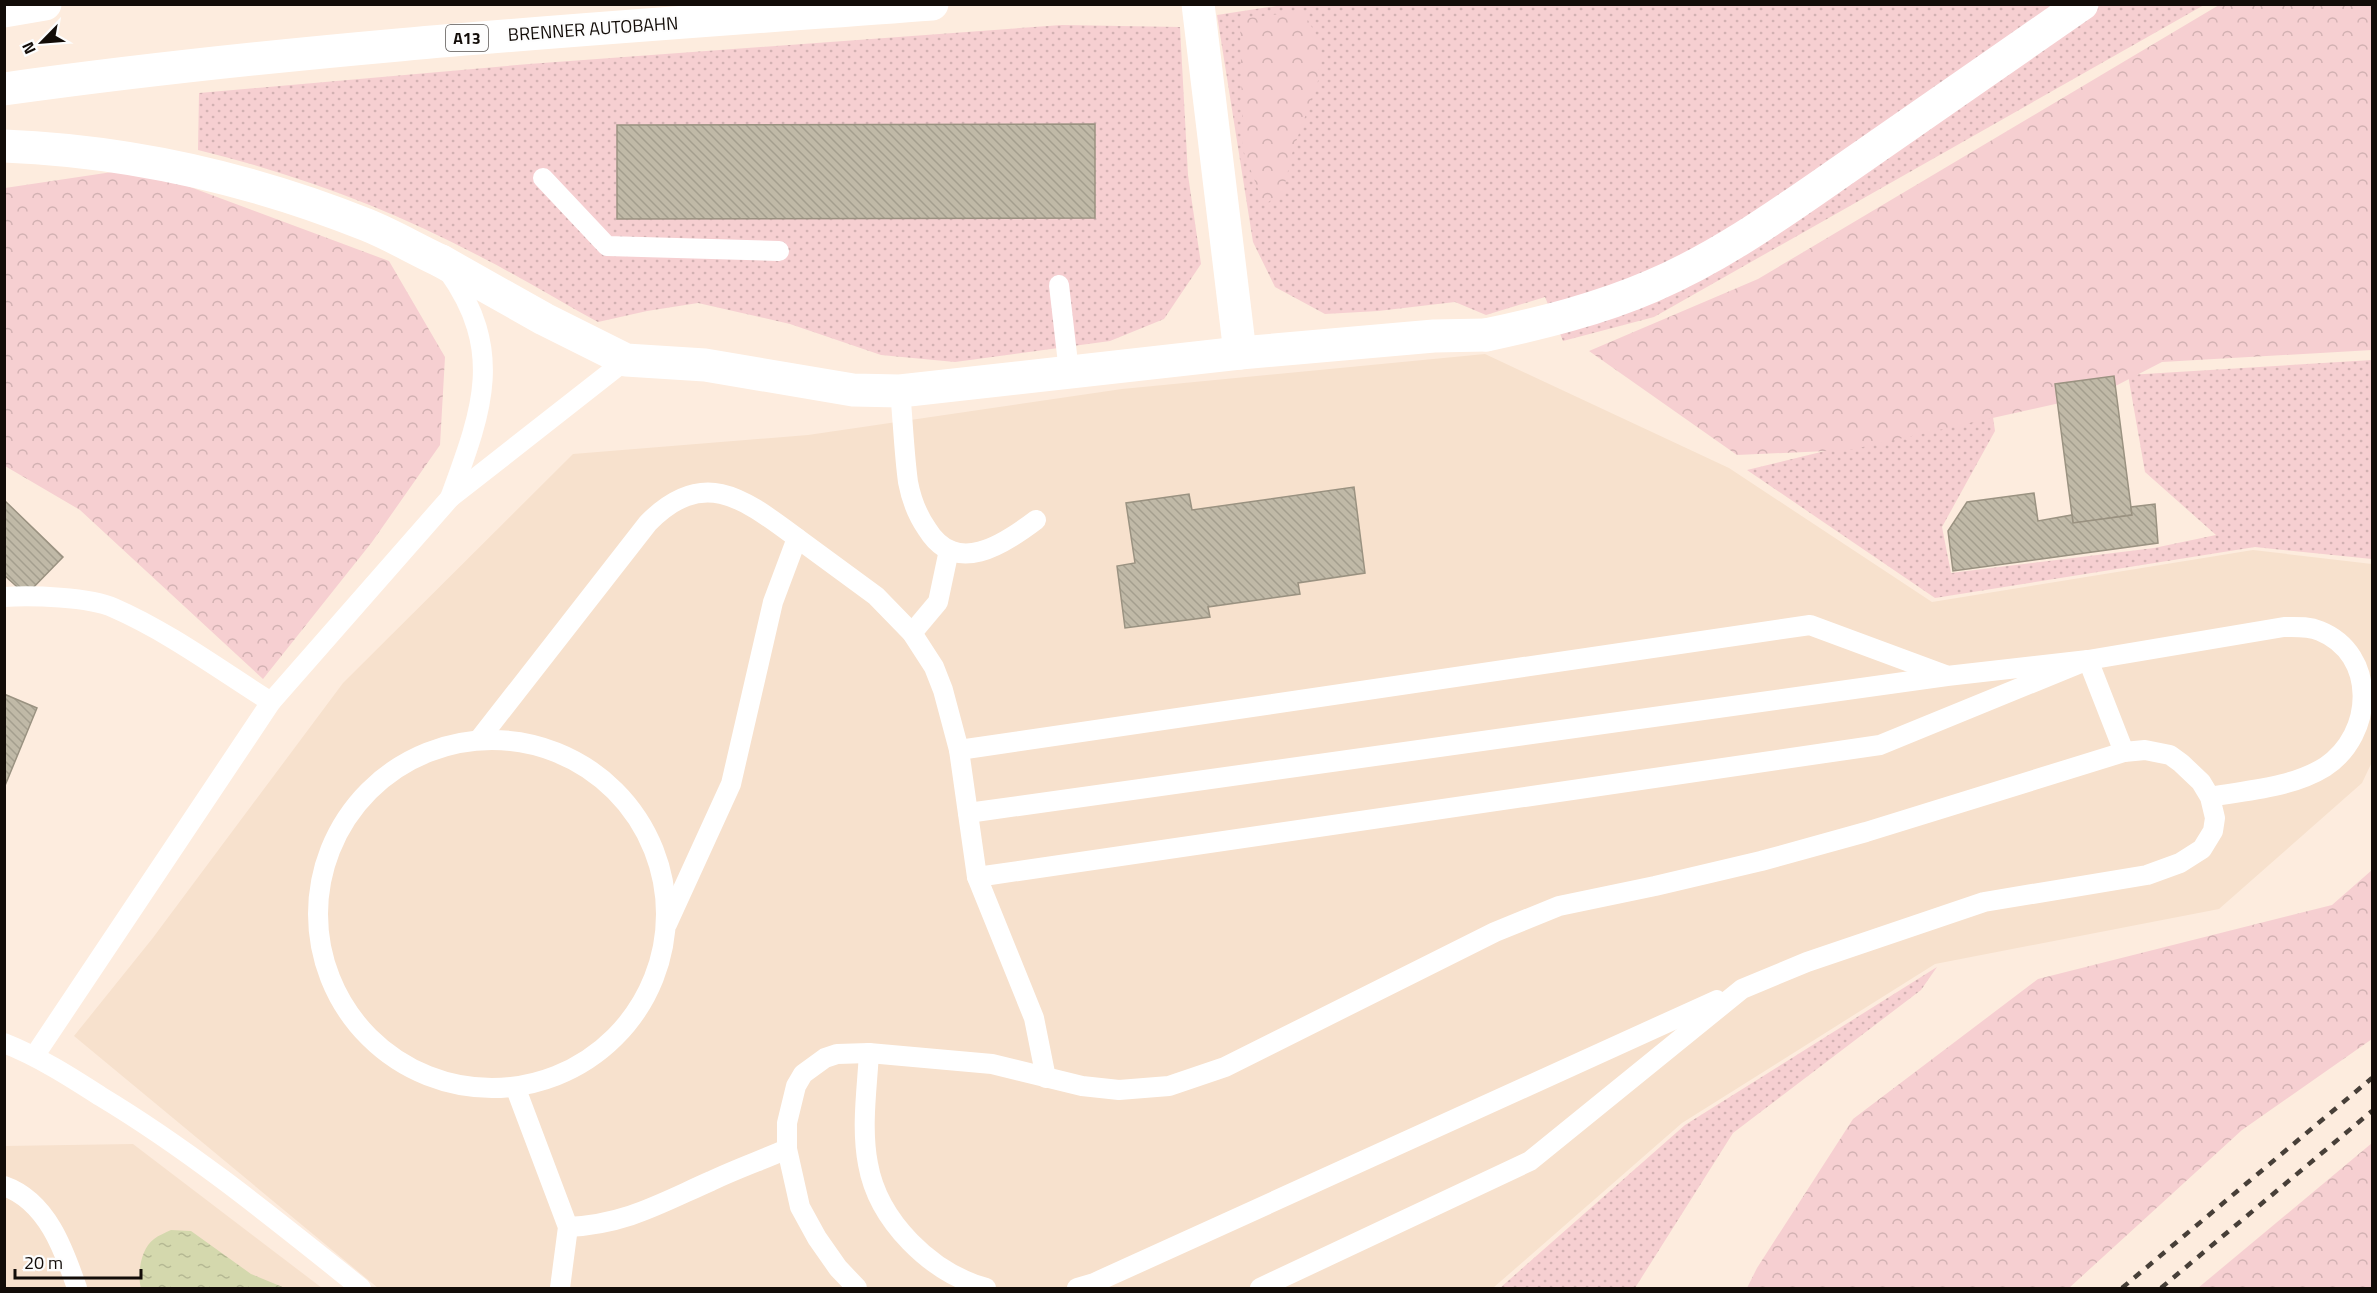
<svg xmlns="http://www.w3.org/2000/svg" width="2377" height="1293" viewBox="0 0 2377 1293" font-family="'Titillium Web',sans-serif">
<defs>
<pattern id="grass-dots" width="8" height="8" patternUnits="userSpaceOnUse" patternTransform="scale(1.5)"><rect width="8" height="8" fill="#f6cfd1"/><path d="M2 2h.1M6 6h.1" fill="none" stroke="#d2b1b2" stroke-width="1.8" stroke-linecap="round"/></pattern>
<pattern id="forest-crowns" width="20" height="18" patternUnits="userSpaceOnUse" patternTransform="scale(1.5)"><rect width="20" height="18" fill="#f6cfd1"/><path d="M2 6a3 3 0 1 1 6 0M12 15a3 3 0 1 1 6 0" fill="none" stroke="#d2b1b2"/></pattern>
<pattern id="water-ripples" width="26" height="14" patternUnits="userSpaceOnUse" patternTransform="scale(1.5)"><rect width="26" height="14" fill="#d4d8ad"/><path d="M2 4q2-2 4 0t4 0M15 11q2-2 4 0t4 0" fill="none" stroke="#b5b893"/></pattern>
<pattern id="building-back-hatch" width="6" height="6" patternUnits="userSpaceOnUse" patternTransform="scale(1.5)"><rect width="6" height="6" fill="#c0b9a7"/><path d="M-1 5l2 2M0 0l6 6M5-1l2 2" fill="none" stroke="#a49e8e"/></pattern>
</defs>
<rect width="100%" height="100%" fill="#fdecde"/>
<!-- built -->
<g fill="#f7e1cd">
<path d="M1485,354L1729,468L1932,602L2253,550L2372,564V762L2362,783L2219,909L1935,964L1682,1123L1493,1288H378L74,1036L152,939L343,683L573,454L808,435L1122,389Z"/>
<path d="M133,1144L322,1288H5L4,1146Z"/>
</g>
<!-- grass -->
<g fill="url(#grass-dots)">
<path d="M1289,4L2204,5L1654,317L1563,341L1545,297L1486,315L1455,302L1378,311L1325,314L1275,287L1253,242L1217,15Z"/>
<path d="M1062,25L1180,27L1188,175L1201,264L1164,319L1110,341L955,362L881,355L790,324L698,303L647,311L598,322C559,301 522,278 483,258C393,210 297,174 198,150L199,93L529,64Z"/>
<path d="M2372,360V559L2255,547L1935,598L1747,470L1992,410L1995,431L1942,527L1951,573L2154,548L2216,535L2145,472L2128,375Z"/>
<path d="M1937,967L1921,990L1733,1133L1635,1288H1500L1685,1125Z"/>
</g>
<!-- forest -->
<g fill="url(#forest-crowns)">
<path d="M2219,5H2372V350L2162,362L2100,394L1849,450L1737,455L1589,351L1758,279Z"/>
<path d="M1303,11L1321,44L1318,81L1293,150L1283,192L1264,205L1243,150L1240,19Z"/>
<path d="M139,168L389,261L445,357L440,445L372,542L263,679L80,510L5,466V188Z"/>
<path d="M2372,870V1039L2242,1130L2069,1288H1747L1757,1268L1853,1119L2038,979L2332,905Z"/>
<path d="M2372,1143V1288H2198Z"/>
</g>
<!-- water -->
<path fill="url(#water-ripples)" d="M171,1230L191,1231L251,1274L285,1288H141C137,1274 141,1248 154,1239C159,1235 165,1233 171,1230Z"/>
<!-- building -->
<g fill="url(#building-back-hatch)" stroke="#9a9281" stroke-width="1.5">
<path d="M1095,124V218L617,219V125Z"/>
<path d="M2114,376L2132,515L2073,523L2055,384Z"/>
<path d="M1354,487L1365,573L1298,583L1300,594L1208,607L1210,617L1125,628L1117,566L1135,563L1126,503L1189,494L1192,510Z"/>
<path d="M2034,493L2038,521L2072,515L2073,523L2132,515L2131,507L2155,504L2158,543L1953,571L1948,531L1967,502Z"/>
<path d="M4,500L63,557L26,595L4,575Z"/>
<path d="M4,694L37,708L4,788Z"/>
</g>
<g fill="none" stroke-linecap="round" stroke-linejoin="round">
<!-- lane -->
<g stroke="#fff" stroke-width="20">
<path d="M543,178L607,246L779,251"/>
<path d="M448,271C506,352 481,413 450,498"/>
<path d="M1059,285L1069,372"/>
<path d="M900,391C903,421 904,452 908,482C911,498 918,516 927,529C956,576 1003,545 1036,520"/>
<path d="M797,538L876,596L912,633L934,667L943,690L959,750L977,877L1034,1018L1046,1078"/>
<path d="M4,597C31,595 90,597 114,608C169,632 220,670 271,702"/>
<path d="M912,633L938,602L949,550"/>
<path d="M481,737L648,523C704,466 744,499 797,538L773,602L731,784L667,924"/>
<circle cx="492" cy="914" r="174"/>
<path d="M959,750L1810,625L1945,675"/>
<path d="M968,813L1947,676L2088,660L2124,752"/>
<path d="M977,877L1880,745L2088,660L2284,627C2296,627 2308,626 2320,631C2377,654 2375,734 2325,767C2291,788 2248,790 2210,797"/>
<path d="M4,1043C39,1057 69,1076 100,1096C193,1152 277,1221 361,1288"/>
<path d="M869,1053C867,1089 861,1128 868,1164C878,1221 931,1273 986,1288"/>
<path d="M35,1055L271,702L450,498L626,360"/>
<path d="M516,1089L568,1227L560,1288"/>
<path d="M4,1186C47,1201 64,1250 77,1288"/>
<path d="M568,1227C626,1224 659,1204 711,1181C736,1169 762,1160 787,1149"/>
<path d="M857,1288L838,1268L817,1238L800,1207L787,1149V1123L796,1086L803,1074L825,1058L837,1054L869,1053L992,1064L1082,1086L1119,1090L1169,1086L1225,1067L1495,932L1559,906L1655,886L1761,861L1866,832L2124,752L2145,750L2170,755L2181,763L2201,782L2210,797L2215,818L2213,831L2202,849L2180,863L2147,875L1984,902L1807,962L1742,989L1530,1161L1260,1288"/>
<path d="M1077,1288L1094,1283L1717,1000"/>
</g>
<!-- street -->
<g stroke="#fff" stroke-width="33">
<path d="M1198,4L1240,353"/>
<path d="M441,261L544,319L626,360L705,365L853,390L900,391L1240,353L1434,336L1486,335"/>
</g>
<!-- highway -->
<g stroke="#fff" stroke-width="33">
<path d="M4,11L45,4"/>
<path d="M4,89C312,46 622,27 932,4"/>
<path d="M4,146C129,151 252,179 367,225C392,235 417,250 441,261"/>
<path d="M1486,335C1542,323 1599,309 1652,286C1722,256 1784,211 1846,168C1925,113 2003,59 2082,4"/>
</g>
<!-- rail -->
<g stroke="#473f38" stroke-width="4.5" stroke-dasharray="8 8" stroke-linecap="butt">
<path d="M2122,1288L2372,1078"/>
<path d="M2161,1288L2372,1111"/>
</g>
</g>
<g text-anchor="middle" stroke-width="4.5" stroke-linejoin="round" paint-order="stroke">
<!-- shield labels -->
<rect fill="#fdfdfd" stroke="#585452" stroke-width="1.5" x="446" y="25" width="42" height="26" rx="4.5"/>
<g font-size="16" font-weight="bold" fill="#120c08">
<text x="467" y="44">A13</text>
</g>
<!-- street labels -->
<g font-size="18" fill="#120c08" stroke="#fdfdfd">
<text transform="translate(593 29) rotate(-4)" y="6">BRENNER AUTOBAHN</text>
</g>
</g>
<!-- border -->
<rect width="2377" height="1293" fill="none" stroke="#120c08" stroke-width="12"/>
<!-- north arrow -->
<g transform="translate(42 42) rotate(245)" stroke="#fdfdfd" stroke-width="4.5" paint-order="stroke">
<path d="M0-4.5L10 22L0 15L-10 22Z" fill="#120c08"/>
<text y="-9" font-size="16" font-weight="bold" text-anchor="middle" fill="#120c08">N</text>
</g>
<!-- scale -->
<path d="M15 1269v9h126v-9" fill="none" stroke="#120c08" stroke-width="3"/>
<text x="24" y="1269" font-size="18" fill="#120c08" stroke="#fdfdfd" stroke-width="4.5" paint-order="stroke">20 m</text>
</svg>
